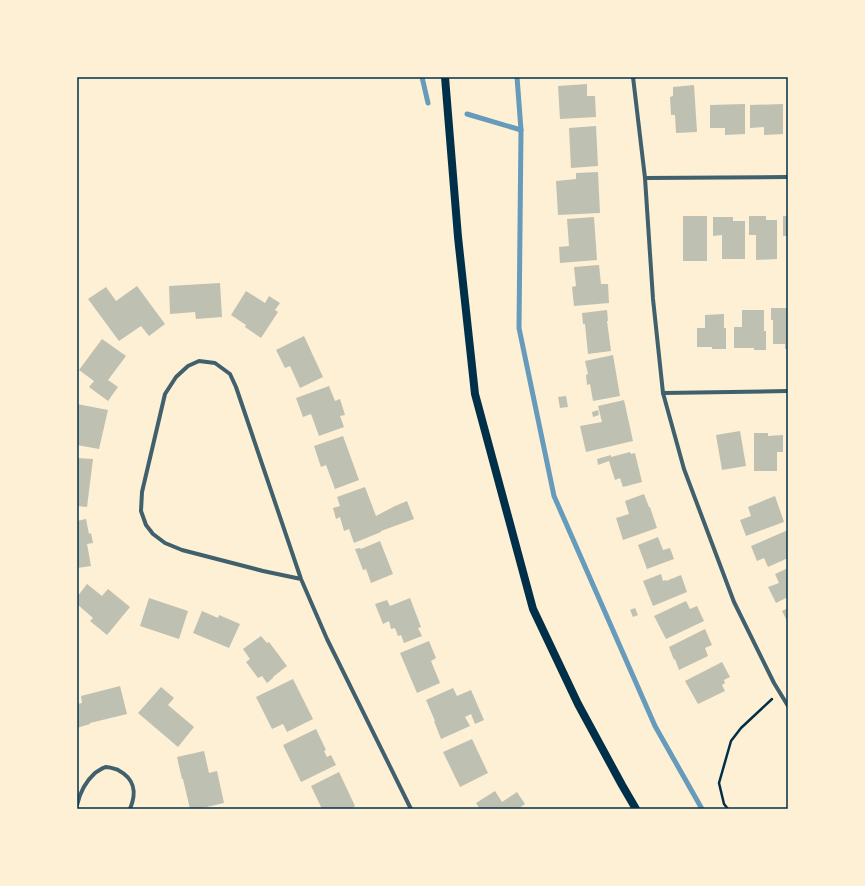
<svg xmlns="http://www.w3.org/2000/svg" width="865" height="886" viewBox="0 0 865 886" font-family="'DM Sans',sans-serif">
<rect width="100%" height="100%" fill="#fdf0d5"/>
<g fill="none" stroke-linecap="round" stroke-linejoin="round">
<!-- stream -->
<g stroke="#669bbc" stroke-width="5">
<path d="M422,77L428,103"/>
<path d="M517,77L521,130L519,328L554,496L655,726L702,809"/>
<path d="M467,114L521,130"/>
</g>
</g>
<!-- building -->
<g fill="#bec0b2">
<path d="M587,84V96H595L596,117L560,119L558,86Z"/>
<path d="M694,85L697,132L676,133L675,115H671L670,97L673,96V87Z"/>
<path d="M745,104V134L725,135V128H710V105Z"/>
<path d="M783,104V134L764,135V127L750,128V105Z"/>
<path d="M596,126L598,166L571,168L569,128Z"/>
<path d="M598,172L600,213L558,215L556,181L576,179V173Z"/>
<rect x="683" y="216" width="24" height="45"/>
<path d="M749,216H766V220H777V259L756,260V235H749Z"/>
<rect x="783" y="216" width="5" height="20"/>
<path d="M594,217L597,260L560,263L559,247L569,246L567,219Z"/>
<path d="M713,217H733V221H745V259H722V235L713,236Z"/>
<path d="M599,265L601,284H608L609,303L574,306L572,287L576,286L574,267Z"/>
<path d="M220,283L222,317L196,319L195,312L170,314L169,286Z"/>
<path d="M137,286L165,324L149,336L141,326L119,341L88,299L106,287L116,301Z"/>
<path d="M246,291L265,303L269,296L280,303L275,310L278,312L261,338L245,327L246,325L231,315Z"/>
<path d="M771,308H788V349H785V344H773V320H771Z"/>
<path d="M607,310L608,321H607L611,351L588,354L585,324H583L582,313Z"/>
<path d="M742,310H764V331H766V350H754V348H734V327H742Z"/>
<path d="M724,314V328H726V349H712V347H697V328H705V315Z"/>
<path d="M304,336L323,377L300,388L290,366L285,368L276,350Z"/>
<path d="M102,339L126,356L108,380L118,387L108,401L89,387L94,381L79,370Z"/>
<path d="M613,355L620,396L593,401L590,384L587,385L586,375L588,374L585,361Z"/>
<path d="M329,386L335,401L340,399L345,415L340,416L344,427L319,436L311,414L303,417L296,398Z"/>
<path d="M566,396L568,407L560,408L558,397Z"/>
<path d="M624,400L633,441L586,452L580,426L602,422L598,406Z"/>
<path d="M77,404L108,410L99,449L77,445Z"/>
<path d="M598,410L599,415L593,417L592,412Z"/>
<path d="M740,431L746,466L722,470L716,435Z"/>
<path d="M754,433H768V436L783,435V452H777V471H754Z"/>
<path d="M343,436L359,480L335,489L326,465L321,467L314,446Z"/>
<path d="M630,452L631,454L635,453L642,482L623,487L620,478L615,480L609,461L598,465L597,459L611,455V457Z"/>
<path d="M77,458L93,459L87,507L77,506Z"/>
<path d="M365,487L376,516L395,506L407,501L414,519L381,531V532L354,543L349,529L344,531L340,517L336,519L333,508L340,506L337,497Z"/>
<path d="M644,494L649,507H650L657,528L623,540L616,518L629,514L625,501Z"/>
<path d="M775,496L784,522L746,536L740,520L751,516L748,507Z"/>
<path d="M86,519L89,534L91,533L93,543L87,544L91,566L77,568V521Z"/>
<path d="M788,530V558L768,567L764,558L757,561L751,546Z"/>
<path d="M658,537L663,550L670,548L674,559L647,569L638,545Z"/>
<path d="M380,541L393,574L371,583L366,569L363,570L355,549L360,548L361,549Z"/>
<path d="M788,568V597L776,603L768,587L779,583L775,574Z"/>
<path d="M661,574L663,581L666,580V581L681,575L687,592L653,606L643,581Z"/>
<path d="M87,584L102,596L108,589L130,607L107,635L90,621L93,618L77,604V597Z"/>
<path d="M149,598L188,611L179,639L140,626Z"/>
<path d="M410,598L421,627L418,628L422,636L404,643L401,635L398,636L395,628L391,629L389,621L383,624L375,604L387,600L390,606Z"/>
<path d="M686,601L690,609L697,606L704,621L666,639L654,616Z"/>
<path d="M635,608L638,615L633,617L630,610Z"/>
<path d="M788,608V623L782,611Z"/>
<path d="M202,611L218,618L219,615L240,624L229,648L193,633Z"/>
<path d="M705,629L712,645L705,648L708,656L679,670L675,659L674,660L669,647Z"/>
<path d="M261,636L267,643L269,642L287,666L273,677V678L267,683L262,676L258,678L246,662L250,659L243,649Z"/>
<path d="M429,641L436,658L431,661L440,683L417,693L400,653Z"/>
<path d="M722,662L730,677L724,680L725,683L722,685L725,691L698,704L685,681Z"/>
<path d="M293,679L313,719L287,732L283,724L272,729L256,697Z"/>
<path d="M120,686L127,714L90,723V724L77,728V704L82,703L81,696Z"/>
<path d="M161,687L174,698L168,705L194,727L178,747L138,713Z"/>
<path d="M453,688L457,696L471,690L484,720L475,724L471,714L465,717L470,726L441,739L434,721H435L426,700Z"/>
<path d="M316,729L326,750L324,751L327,757L331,755L336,765L301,782L283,745Z"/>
<path d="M472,739L488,773L460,787L443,752Z"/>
<path d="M204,751L209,773L217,771L224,803L198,809H190L183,779H182L177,757Z"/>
<path d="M339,772L355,806L350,809H322L311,786Z"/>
<path d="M495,791L502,802L517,792L525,804L518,809H480L476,803Z"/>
</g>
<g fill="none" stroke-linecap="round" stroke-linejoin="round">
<!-- path -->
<path stroke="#003049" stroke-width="2.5" d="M728,809L724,804L719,783L731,741L741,728L772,699"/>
<!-- minor -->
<g stroke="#3f606c" stroke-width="4">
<path d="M633,77L645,178L653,299L663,393L684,469L734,602L774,683L788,706"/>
<path d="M645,178L788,177"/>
<path d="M663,393L788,391"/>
<path d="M301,579L263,571L182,550L165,543L153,534L146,525L141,511L142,492L165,394L176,377L188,366L199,361L215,363L230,374L236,387L301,579L327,639L411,809"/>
<path d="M77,805C80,792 85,782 95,773C98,771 102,768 106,767C110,767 115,769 118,770C135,779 137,792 130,809"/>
</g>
<!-- secondary -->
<path stroke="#003049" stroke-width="8" d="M445,77L458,237L475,394L533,609L578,704L622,785L636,809"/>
</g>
<!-- border -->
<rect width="865" height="886" fill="none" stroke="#fdf0d5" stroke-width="156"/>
<rect x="78" y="78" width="709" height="730" fill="none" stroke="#003049" stroke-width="1.5"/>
</svg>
